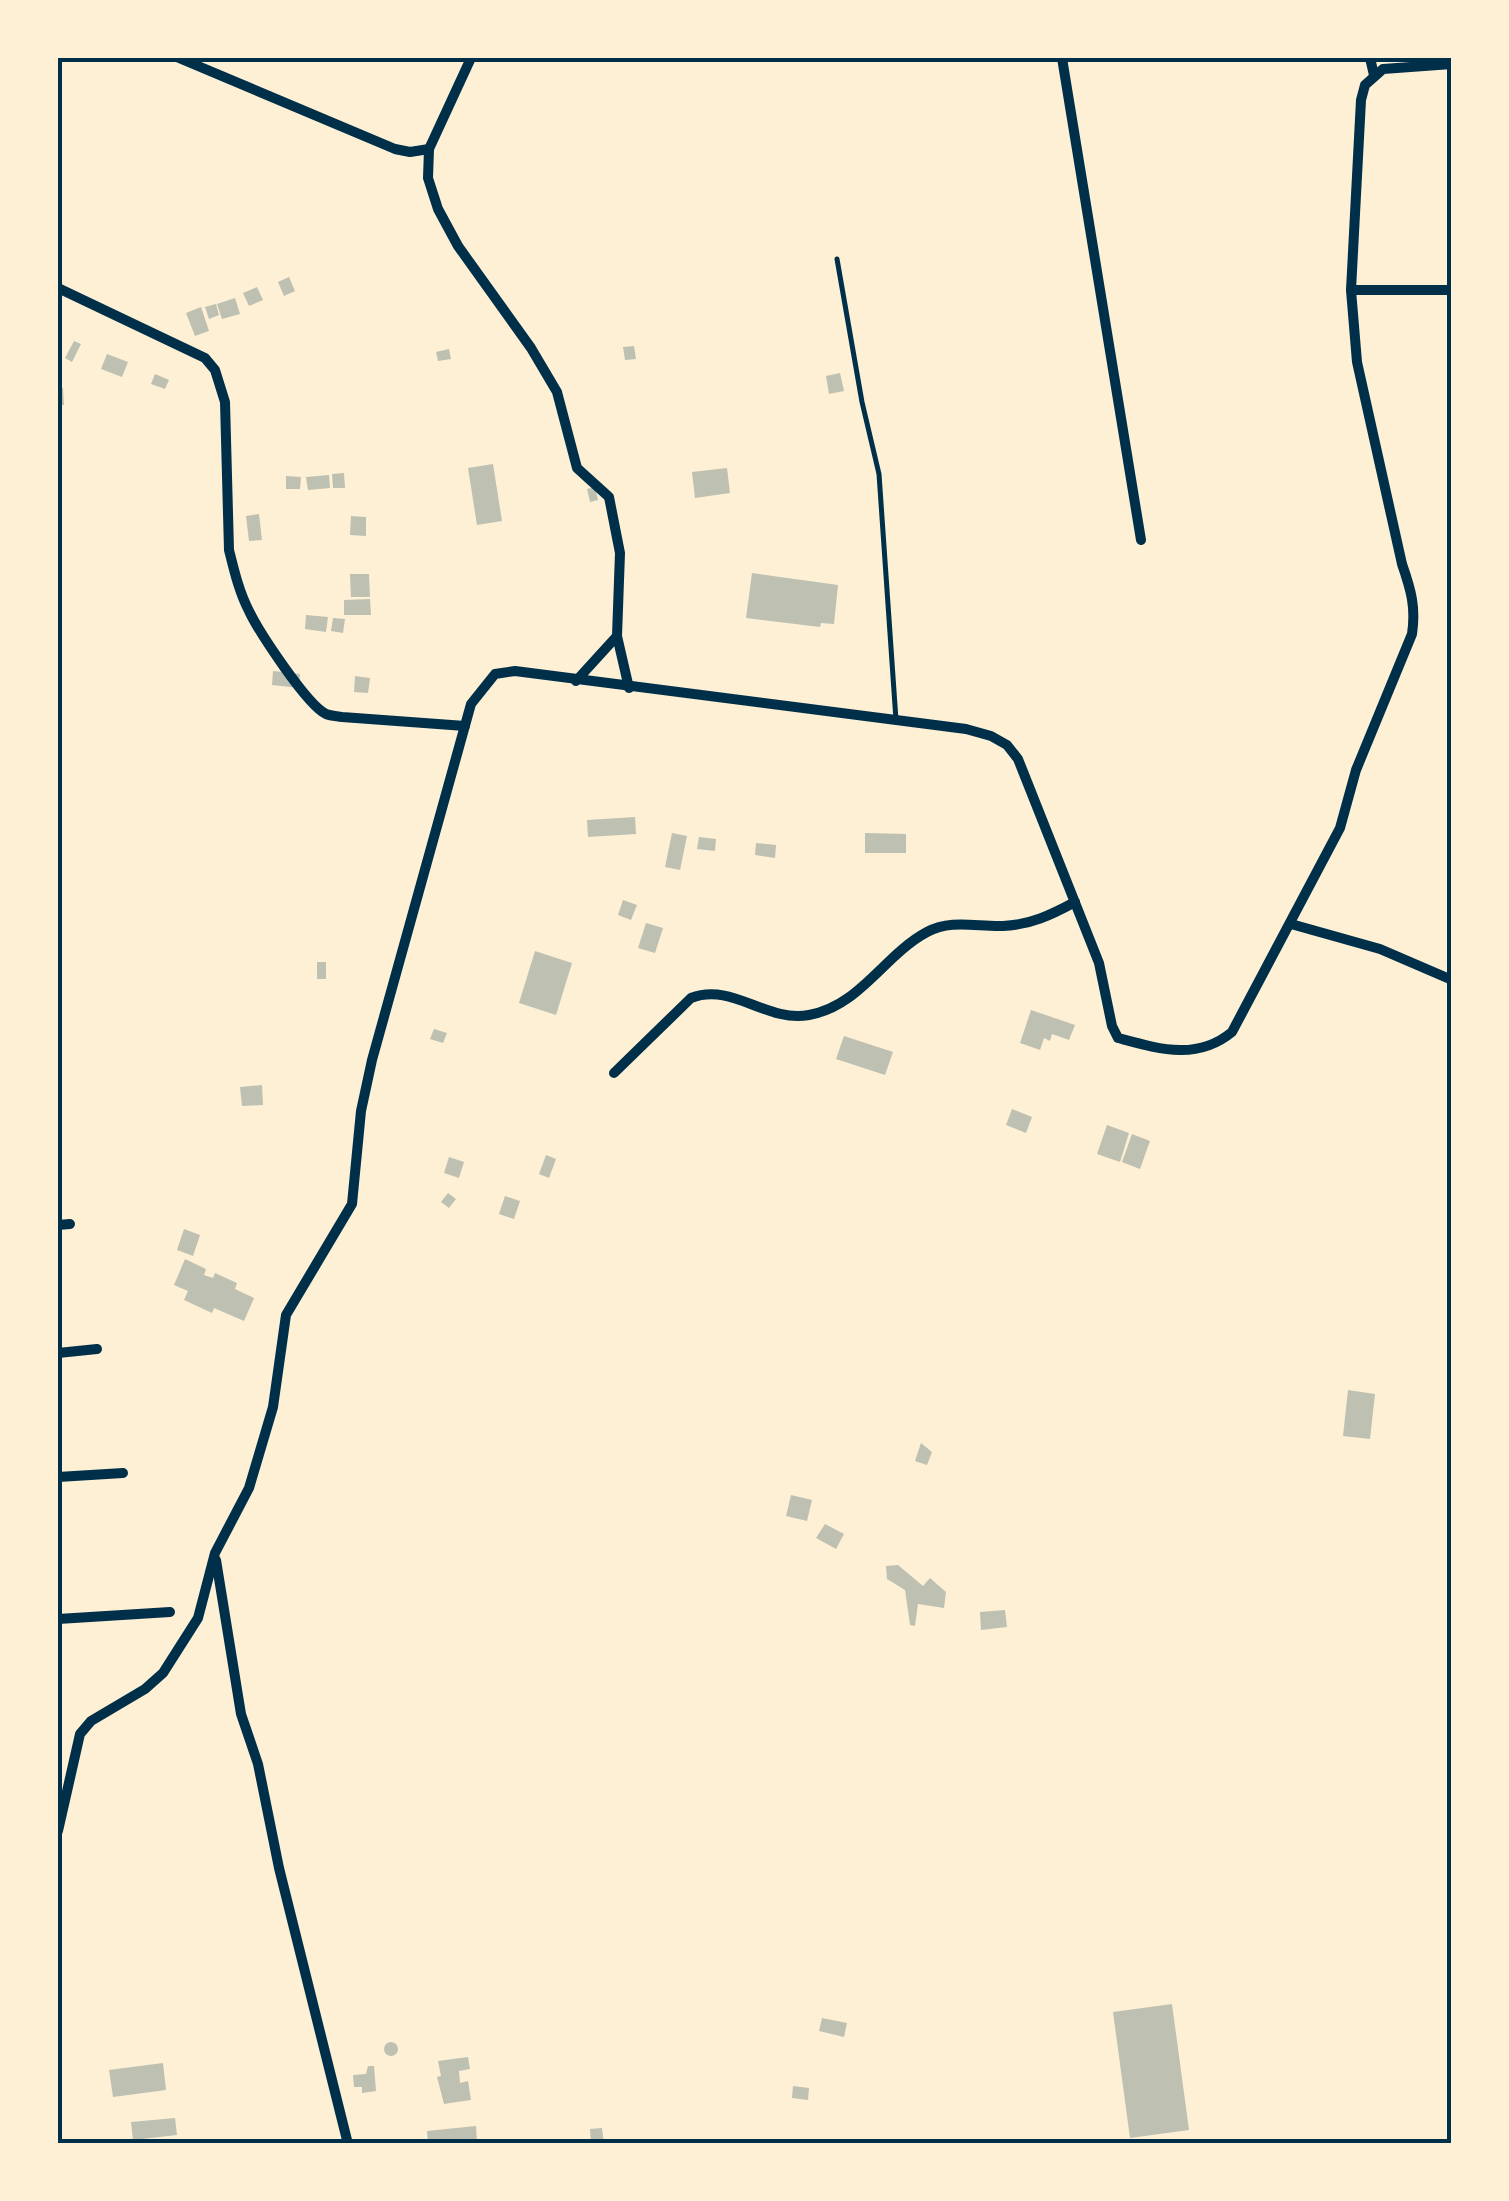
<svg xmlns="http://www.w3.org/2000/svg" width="1509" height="2201" viewBox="0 0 1509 2201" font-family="'Source Sans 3',sans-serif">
<rect width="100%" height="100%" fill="#fdf0d5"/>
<!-- building -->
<g fill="#bec0b2">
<path d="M289,277L295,291L284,296L278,282Z"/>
<path d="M257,287L263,300L249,306L243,293Z"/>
<path d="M235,298L240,314L222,319L217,304Z"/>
<path d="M216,304L219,315L209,319L205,307Z"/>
<path d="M201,307L209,331L195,336L186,313Z"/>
<path d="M74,341L81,344L72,362L65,358Z"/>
<path d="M634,346L636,359L625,360L623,347Z"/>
<path d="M449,349L451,359L438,361L436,352Z"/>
<path d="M107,354L128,362L122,377L101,369Z"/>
<path d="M840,373L844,391L829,394L826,376Z"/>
<path d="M155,374L169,380L165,389L151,384Z"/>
<path d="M58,388H63L64,405H58Z"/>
<path d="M493,464L502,521L477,525L468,468Z"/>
<path d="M727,468L730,493L695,498L692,472Z"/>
<path d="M344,473L345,488H333L332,474Z"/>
<path d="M329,475L330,488L308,490L306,477Z"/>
<path d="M286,476L301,477L300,489H286Z"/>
<path d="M595,487L598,500L590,502L587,489Z"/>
<path d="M259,514L262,540L249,541L246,516Z"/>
<path d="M351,516L366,517V536L350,535Z"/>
<path d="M752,573L838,585L834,624L821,623L820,627L746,618Z"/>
<path d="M350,574H369L370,597H351Z"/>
<path d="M370,599L371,615H344V600Z"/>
<path d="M306,615L328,617L326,632L305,629Z"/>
<path d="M333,618L345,619L343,633L331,631Z"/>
<path d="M273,671L300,674L299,688L272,685Z"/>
<path d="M355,676L370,678L368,693L354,692Z"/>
<path d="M635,817L636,834L588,837L587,820Z"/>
<path d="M672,833L687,836L680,870L665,867Z"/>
<path d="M865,833L906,834V853H865Z"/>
<path d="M699,837L716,839L715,851L697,849Z"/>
<path d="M756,843L776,845L775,858L755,855Z"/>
<path d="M623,900L637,905L631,920L618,915Z"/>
<path d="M646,923L663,928L655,953L638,948Z"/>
<path d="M535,951L572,963L556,1015L519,1003Z"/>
<rect x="317" y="962" width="9" height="17"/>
<path d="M1031,1010L1075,1025L1069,1040L1052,1034L1050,1041L1044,1038L1040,1050L1020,1043Z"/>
<path d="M434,1029L447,1033L443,1043L430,1039Z"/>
<path d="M844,1036L893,1052L885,1075L836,1059Z"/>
<path d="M262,1085L263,1105L242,1106L240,1087Z"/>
<path d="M1012,1109L1032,1117L1026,1133L1006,1125Z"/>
<path d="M1107,1125L1129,1133L1120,1162L1097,1154Z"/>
<path d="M1132,1134L1150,1141L1140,1169L1122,1162Z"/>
<path d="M546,1155L556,1159L549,1178L539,1174Z"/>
<path d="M449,1157L464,1162L459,1178L444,1173Z"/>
<path d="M448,1193L456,1199L449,1208L441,1202Z"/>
<path d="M505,1196L520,1201L514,1219L499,1214Z"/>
<path d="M184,1229L200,1235L193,1256L177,1250Z"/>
<path d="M185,1259L206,1269L204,1275L213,1278L215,1273L237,1283L235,1289L254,1298L244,1321L214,1308L212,1313L184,1300L188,1291L174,1285Z"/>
<path d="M1348,1390L1375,1394L1370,1439L1343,1436Z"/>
<path d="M921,1443L932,1452L927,1465L915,1461Z"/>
<path d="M791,1495L812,1500L807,1521L786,1516Z"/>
<path d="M825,1524L844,1534L836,1549L816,1538Z"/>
<path d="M898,1565L923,1586L930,1578L946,1592L944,1608L918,1604L915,1626L910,1625L905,1590L887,1579L886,1566Z"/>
<path d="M1005,1610L1007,1627L981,1630L980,1612Z"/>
<path d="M1172,2004L1189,2130L1130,2138L1113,2012Z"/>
<path d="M822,2018L847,2023L844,2037L819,2031Z"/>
<circle cx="391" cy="2049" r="7"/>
<path d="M468,2057L470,2069L459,2071L460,2083L468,2081L471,2100L444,2104L437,2077L441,2076L438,2061Z"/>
<path d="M163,2063L166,2090L113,2097L109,2070Z"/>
<path d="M368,2066H374L376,2091L362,2093V2087H354L353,2075L366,2074Z"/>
<path d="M793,2086L809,2088L808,2100L792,2098Z"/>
<path d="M175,2118L177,2135L133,2140L131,2122Z"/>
<path d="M476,2126L477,2144H428L427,2131Z"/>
<path d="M602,2128L604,2144H591L590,2129Z"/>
</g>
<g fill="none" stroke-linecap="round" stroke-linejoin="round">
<!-- service -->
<path stroke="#003049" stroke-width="5" d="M837,259L862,402L879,474L896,720"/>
<!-- minor -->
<g stroke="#003049" stroke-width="10">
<path d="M179,58L395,149L410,152L429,149"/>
<path d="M471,58L429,149L428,178L438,209L458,246L531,348L557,392L577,468L609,497L620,553L617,636L629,688"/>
<path d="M1062,58L1141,540"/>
<path d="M1370,58L1374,75"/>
<path d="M58,288L205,358L215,370L225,402L229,550C234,570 239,592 249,611C259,632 307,705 326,714C331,716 336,716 342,717L465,726"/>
<path d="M1351,290H1452"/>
<path d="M576,681L617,636"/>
<path d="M1291,924L1380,949L1452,980"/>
<path d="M614,1073L691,998C733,982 766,1023 809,1015C860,1006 884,955 927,932C951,919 977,927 1003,926C1030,925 1051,915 1075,902"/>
<path d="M58,1225L70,1224"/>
<path d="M58,1353L97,1349"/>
<path d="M58,1477L123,1473"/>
<path d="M216,1560L241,1714L258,1764L279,1868L348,2144"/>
<path d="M58,1619L170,1612"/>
<path d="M58,1831L80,1734L91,1721L145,1689L163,1673L198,1618L215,1553L249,1488L273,1407L286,1315L352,1204L361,1111L372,1060L471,704L495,674L515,671L966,729L991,736L1007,745L1018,759L1099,963L1112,1026L1118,1038C1159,1049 1197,1061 1232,1032L1340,828L1356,770L1412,634C1416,607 1411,590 1402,564L1357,362L1351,290L1361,100L1365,85L1383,69L1452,64"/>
</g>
</g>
<!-- border -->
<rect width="1509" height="2201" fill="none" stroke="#fdf0d5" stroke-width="120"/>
<rect x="60" y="60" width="1389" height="2081" fill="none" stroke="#003049" stroke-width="4"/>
</svg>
